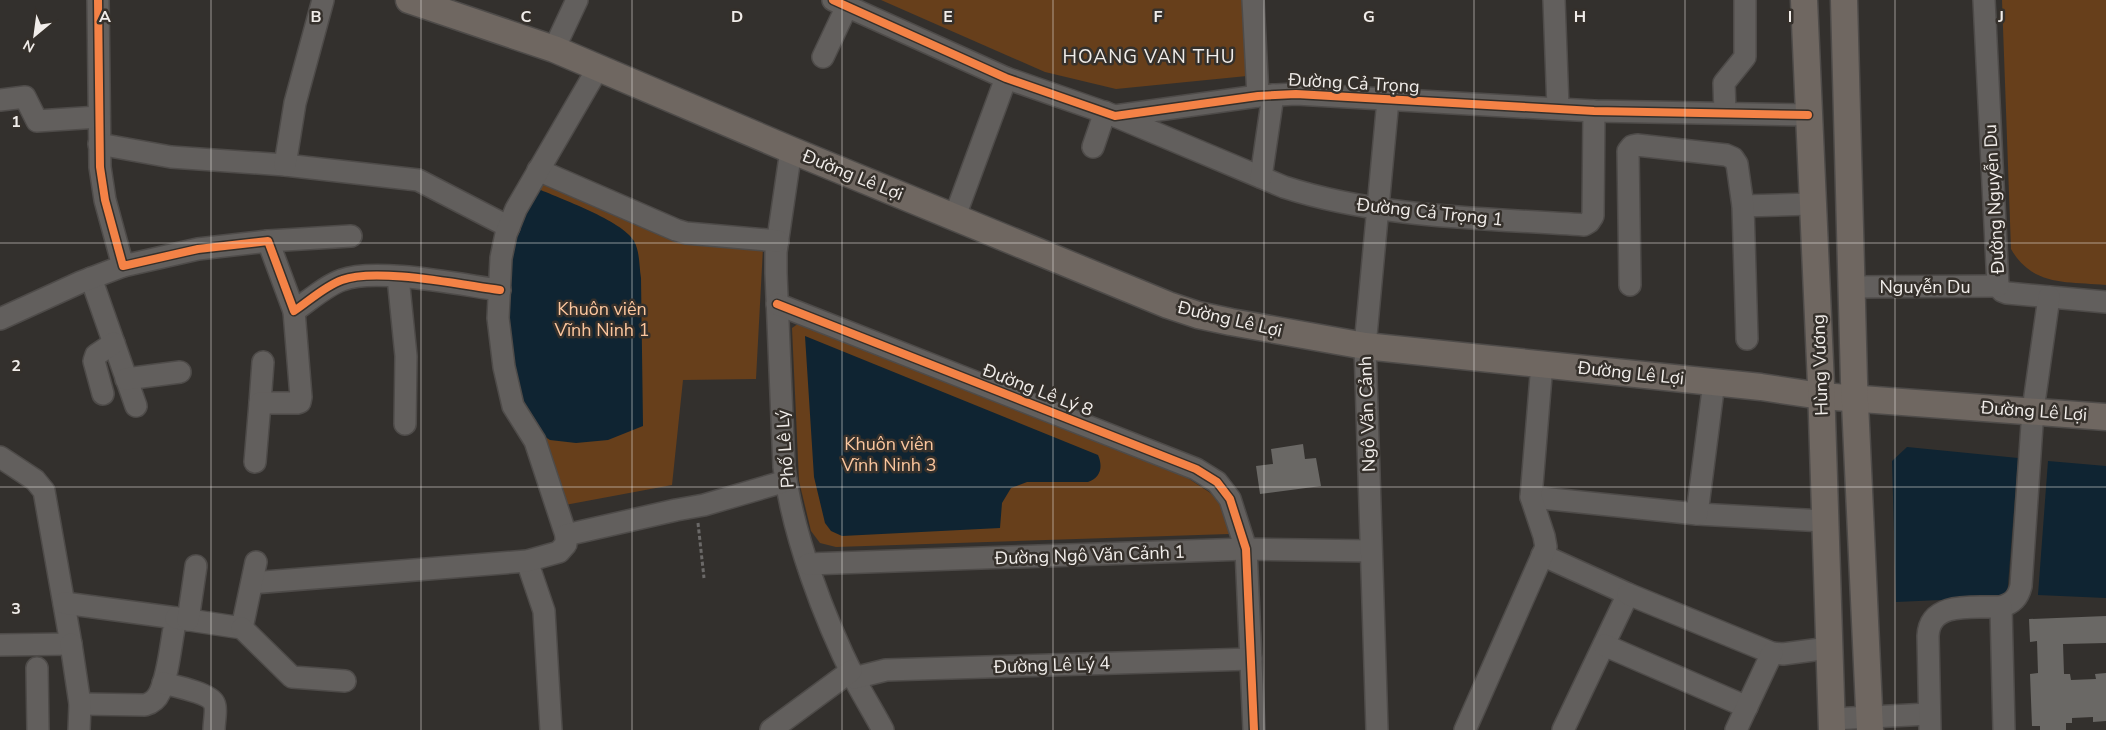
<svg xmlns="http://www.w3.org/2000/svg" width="2106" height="730" viewBox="0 0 2106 730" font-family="'Nunito Sans',sans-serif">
<rect width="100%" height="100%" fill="#33302d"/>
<!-- green -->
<g fill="#673f1b">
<path d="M881,0H1247V76L1116,89L1045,72Z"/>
<path d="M2002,0H2106V285C2067,281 2033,287 2011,249Z"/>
<path d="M537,180L657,234L697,243L763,248L756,379L683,380L672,485L565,505L522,416Z"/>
<path d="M802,321L1177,471L1209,492L1229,509V534L836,547L820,543L811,531L799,481L792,328Z"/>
</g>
<!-- water -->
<g fill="#0f2432">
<path d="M536,188C559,198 623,221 634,241C640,252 639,266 641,278L643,426L608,440L576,443L550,440L531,428L510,367L504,328L512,244Z"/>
<path d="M805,336L1098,455C1103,466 1101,478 1088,482H1027L1011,488L1002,503L1000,528L842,536L831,531L825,523L814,477Z"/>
<path d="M1907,447L2018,458L2007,597L1896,602L1892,461Z"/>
<path d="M2048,461L2106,466V598L2038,595Z"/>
</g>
<!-- building -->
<g fill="#6a6865">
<path d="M1303,444L1305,459L1316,458L1321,486L1260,494L1256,466L1273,464L1271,449Z"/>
<path d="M2106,616V643L2063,644L2064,674H2070L2071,680L2096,679L2095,674L2106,673V721L2093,722V717L2072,718V723H2066V730H2040V726H2032L2030,674L2038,673L2037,641L2030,642L2029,619Z"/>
</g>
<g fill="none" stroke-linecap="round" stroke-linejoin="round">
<defs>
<g id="minor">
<path d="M98,0L100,167L105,200L123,266L198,249L268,241L294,311C309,301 325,286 342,280C376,267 462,285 500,290"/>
<path d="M833,0L1006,78L1115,116L1258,96L1296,94L1594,111L1808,115"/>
<path d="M1253,0L1258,96"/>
<path d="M1554,0L1558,108"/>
<path d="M1984,0L1998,286L2002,291L2007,293L2106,302"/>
<path d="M554,49L577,0"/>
<path d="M823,57L847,6"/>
<path d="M0,100L25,97L37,121L99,117"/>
<path d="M1725,113L1724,83L1745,57V0"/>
<path d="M1115,116L1284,187C1380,218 1484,218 1584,225L1589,222L1593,216L1594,111"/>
<path d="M99,144L171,157L285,165L418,180L509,227"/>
<path d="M1093,147L1105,112"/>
<path d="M791,150L776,252V273L784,467C793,536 824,618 855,680C864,697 874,713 883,730"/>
<path d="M285,165L295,103L323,0"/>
<path d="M538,170L676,230L686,233L778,241"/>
<path d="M1261,177L1273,95"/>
<path d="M1743,206L1812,204"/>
<path d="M955,216L1006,78"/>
<path d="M268,241L351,236"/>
<path d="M398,277L406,356L405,424"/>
<path d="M91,278L136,406"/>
<path d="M1630,285L1628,151L1632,146L1637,145L1726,155L1733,158L1737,164L1743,206L1747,339"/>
<path d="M1852,287L1998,286"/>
<path d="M777,304L1196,469L1217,482L1230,499L1246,549L1254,730"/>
<path d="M0,319L81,282L123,266"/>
<path d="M126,379L180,372"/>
<path d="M103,394L94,361L96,355L114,343"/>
<path d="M260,403L263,362"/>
<path d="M0,457L35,480L44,491L71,644L0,645"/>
<path d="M255,462L260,403H297L300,402L301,397L294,311"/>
<path d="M1531,497L1697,514L1824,521"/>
<path d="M1697,514L1714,382"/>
<path d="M566,535L535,441L513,406L504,367L498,318L501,258L506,234L516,209L598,68"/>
<path d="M1542,555L1628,594L1563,730"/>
<path d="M527,561L544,611L551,730"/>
<path d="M808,564L1246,549L1371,551"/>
<path d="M252,583L527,561L559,552L566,544V535L676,510L704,505L786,481"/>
<path d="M1628,594L1772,653L1783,654L1829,648"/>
<path d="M64,603L176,618C171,640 169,673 160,692C157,699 152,703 145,705L80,704"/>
<path d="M2001,607C2013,603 2018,598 2021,586L2033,410L2049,297"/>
<path d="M176,618L242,628L256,562"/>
<path d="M188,620L196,566"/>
<path d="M242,628L292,677L345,681"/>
<path d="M71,644L80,704L79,730"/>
<path d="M1604,645L1747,707"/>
<path d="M37,668L38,730"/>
<path d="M854,678L886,670L1251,659"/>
<path d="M163,683C174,686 209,693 214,703C217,709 214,722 214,730"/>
<path d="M1832,719L1929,714"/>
<path d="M771,730L851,671"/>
<path d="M1377,730L1365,346L1388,100"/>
<path d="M1465,730L1546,547L1544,536L1531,497L1542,364"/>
<path d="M1736,730L1772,653"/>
<path d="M1930,730L1928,636C1930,600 1975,608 2001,607L2004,730"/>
</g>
<g id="major">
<path d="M409,0L554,49L791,150L1168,305L1198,315L1231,322L1365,346L1761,387L1821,396L2106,417"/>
<path d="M1804,0L1821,385L1832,730"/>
<path d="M1844,0L1854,381L1870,730"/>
</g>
</defs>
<!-- minor casing -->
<use href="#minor" stroke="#4e4b49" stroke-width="24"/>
<!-- major casing -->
<use href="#major" stroke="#4e4b49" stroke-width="29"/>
<!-- path -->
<path stroke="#6b6968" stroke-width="3" stroke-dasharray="4 2.5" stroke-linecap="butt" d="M698,523L704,578"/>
<!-- minor -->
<use href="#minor" stroke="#625f5d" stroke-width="21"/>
<!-- major -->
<use href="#major" stroke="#6f6761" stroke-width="26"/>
<defs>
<g id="cycleway">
<path d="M98,0L100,167L105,200L123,266L198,249L268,241L294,311C309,301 325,286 342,280C376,267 462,285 500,290"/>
<path d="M833,0L1006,78L1115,116L1258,96L1296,94L1594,111L1808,115"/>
<path d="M777,304L1196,469L1217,482L1230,499L1246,549L1254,730"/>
</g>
</defs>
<!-- cycleway casing -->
<use href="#cycleway" stroke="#35302b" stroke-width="11"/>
<!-- cycleway -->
<use href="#cycleway" stroke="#f48246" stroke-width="8"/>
</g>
<!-- grid -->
<path fill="none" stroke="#f1edea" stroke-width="1" stroke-opacity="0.55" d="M211,0V730M421,0V730M632,0V730M842,0V730M1053,0V730M1264,0V730M1474,0V730M1685,0V730M1895,0V730M0,243H2106M0,487H2106"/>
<g text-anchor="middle" stroke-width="5" stroke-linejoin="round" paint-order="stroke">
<!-- street labels -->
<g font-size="18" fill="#f1edea" stroke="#35302b">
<text transform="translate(1354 83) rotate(3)" y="6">Đường Cả Trọng</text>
<text transform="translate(853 175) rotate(22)" y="6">Đường Lê Lợi</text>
<text transform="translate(1994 199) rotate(-93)" y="6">Đường Nguyễn Du</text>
<text transform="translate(1430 212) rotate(6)" y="6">Đường Cả Trọng 1</text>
<text x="1925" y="293">Nguyễn Du</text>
<text transform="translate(1230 319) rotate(13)" y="6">Đường Lê Lợi</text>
<text transform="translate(1820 365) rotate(-92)" y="6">Hùng Vương</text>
<text transform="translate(1631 373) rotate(6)" y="6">Đường Lê Lợi</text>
<text transform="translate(1038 390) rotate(21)" y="6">Đường Lê Lý 8</text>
<text transform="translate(2034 411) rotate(4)" y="6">Đường Lê Lợi</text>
<text transform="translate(1367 414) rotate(-92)" y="6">Ngô Văn Cảnh</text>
<text transform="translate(785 449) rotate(-94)" y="6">Phố Lê Lý</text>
<text transform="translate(1090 555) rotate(-2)" y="6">Đường Ngô Văn Cảnh 1</text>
<text transform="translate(1052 665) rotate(-2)" y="6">Đường Lê Lý 4</text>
</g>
<!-- park labels -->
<g font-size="18" fill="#fbc69e" stroke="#35302b">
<text x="602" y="315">Khuôn viên<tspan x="602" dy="21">Vĩnh Ninh 1</tspan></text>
<text x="889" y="450">Khuôn viên<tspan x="889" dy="21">Vĩnh Ninh 3</tspan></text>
</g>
<!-- neighbourhood labels -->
<g font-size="19" letter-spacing="1" fill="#f1edea" stroke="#35302b">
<text x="1149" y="63">HOANG VAN THU</text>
</g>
</g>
<g font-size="16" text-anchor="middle" font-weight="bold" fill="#f1edea" stroke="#35302b" stroke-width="5" stroke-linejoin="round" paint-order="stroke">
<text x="105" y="22">A</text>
<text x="316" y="22">B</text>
<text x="526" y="22">C</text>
<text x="737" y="22">D</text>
<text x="948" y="22">E</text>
<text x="1158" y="22">F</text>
<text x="1369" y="22">G</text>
<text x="1580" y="22">H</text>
<text x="1790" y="22">I</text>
<text x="2001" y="22">J</text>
<text x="16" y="127">1</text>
<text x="16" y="371">2</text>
<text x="16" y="614">3</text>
</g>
<!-- north arrow -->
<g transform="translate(35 35) rotate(209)" stroke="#35302b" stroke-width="4" paint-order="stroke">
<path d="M0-4L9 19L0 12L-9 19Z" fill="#f1edea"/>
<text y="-8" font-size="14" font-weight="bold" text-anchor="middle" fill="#f1edea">N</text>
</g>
</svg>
